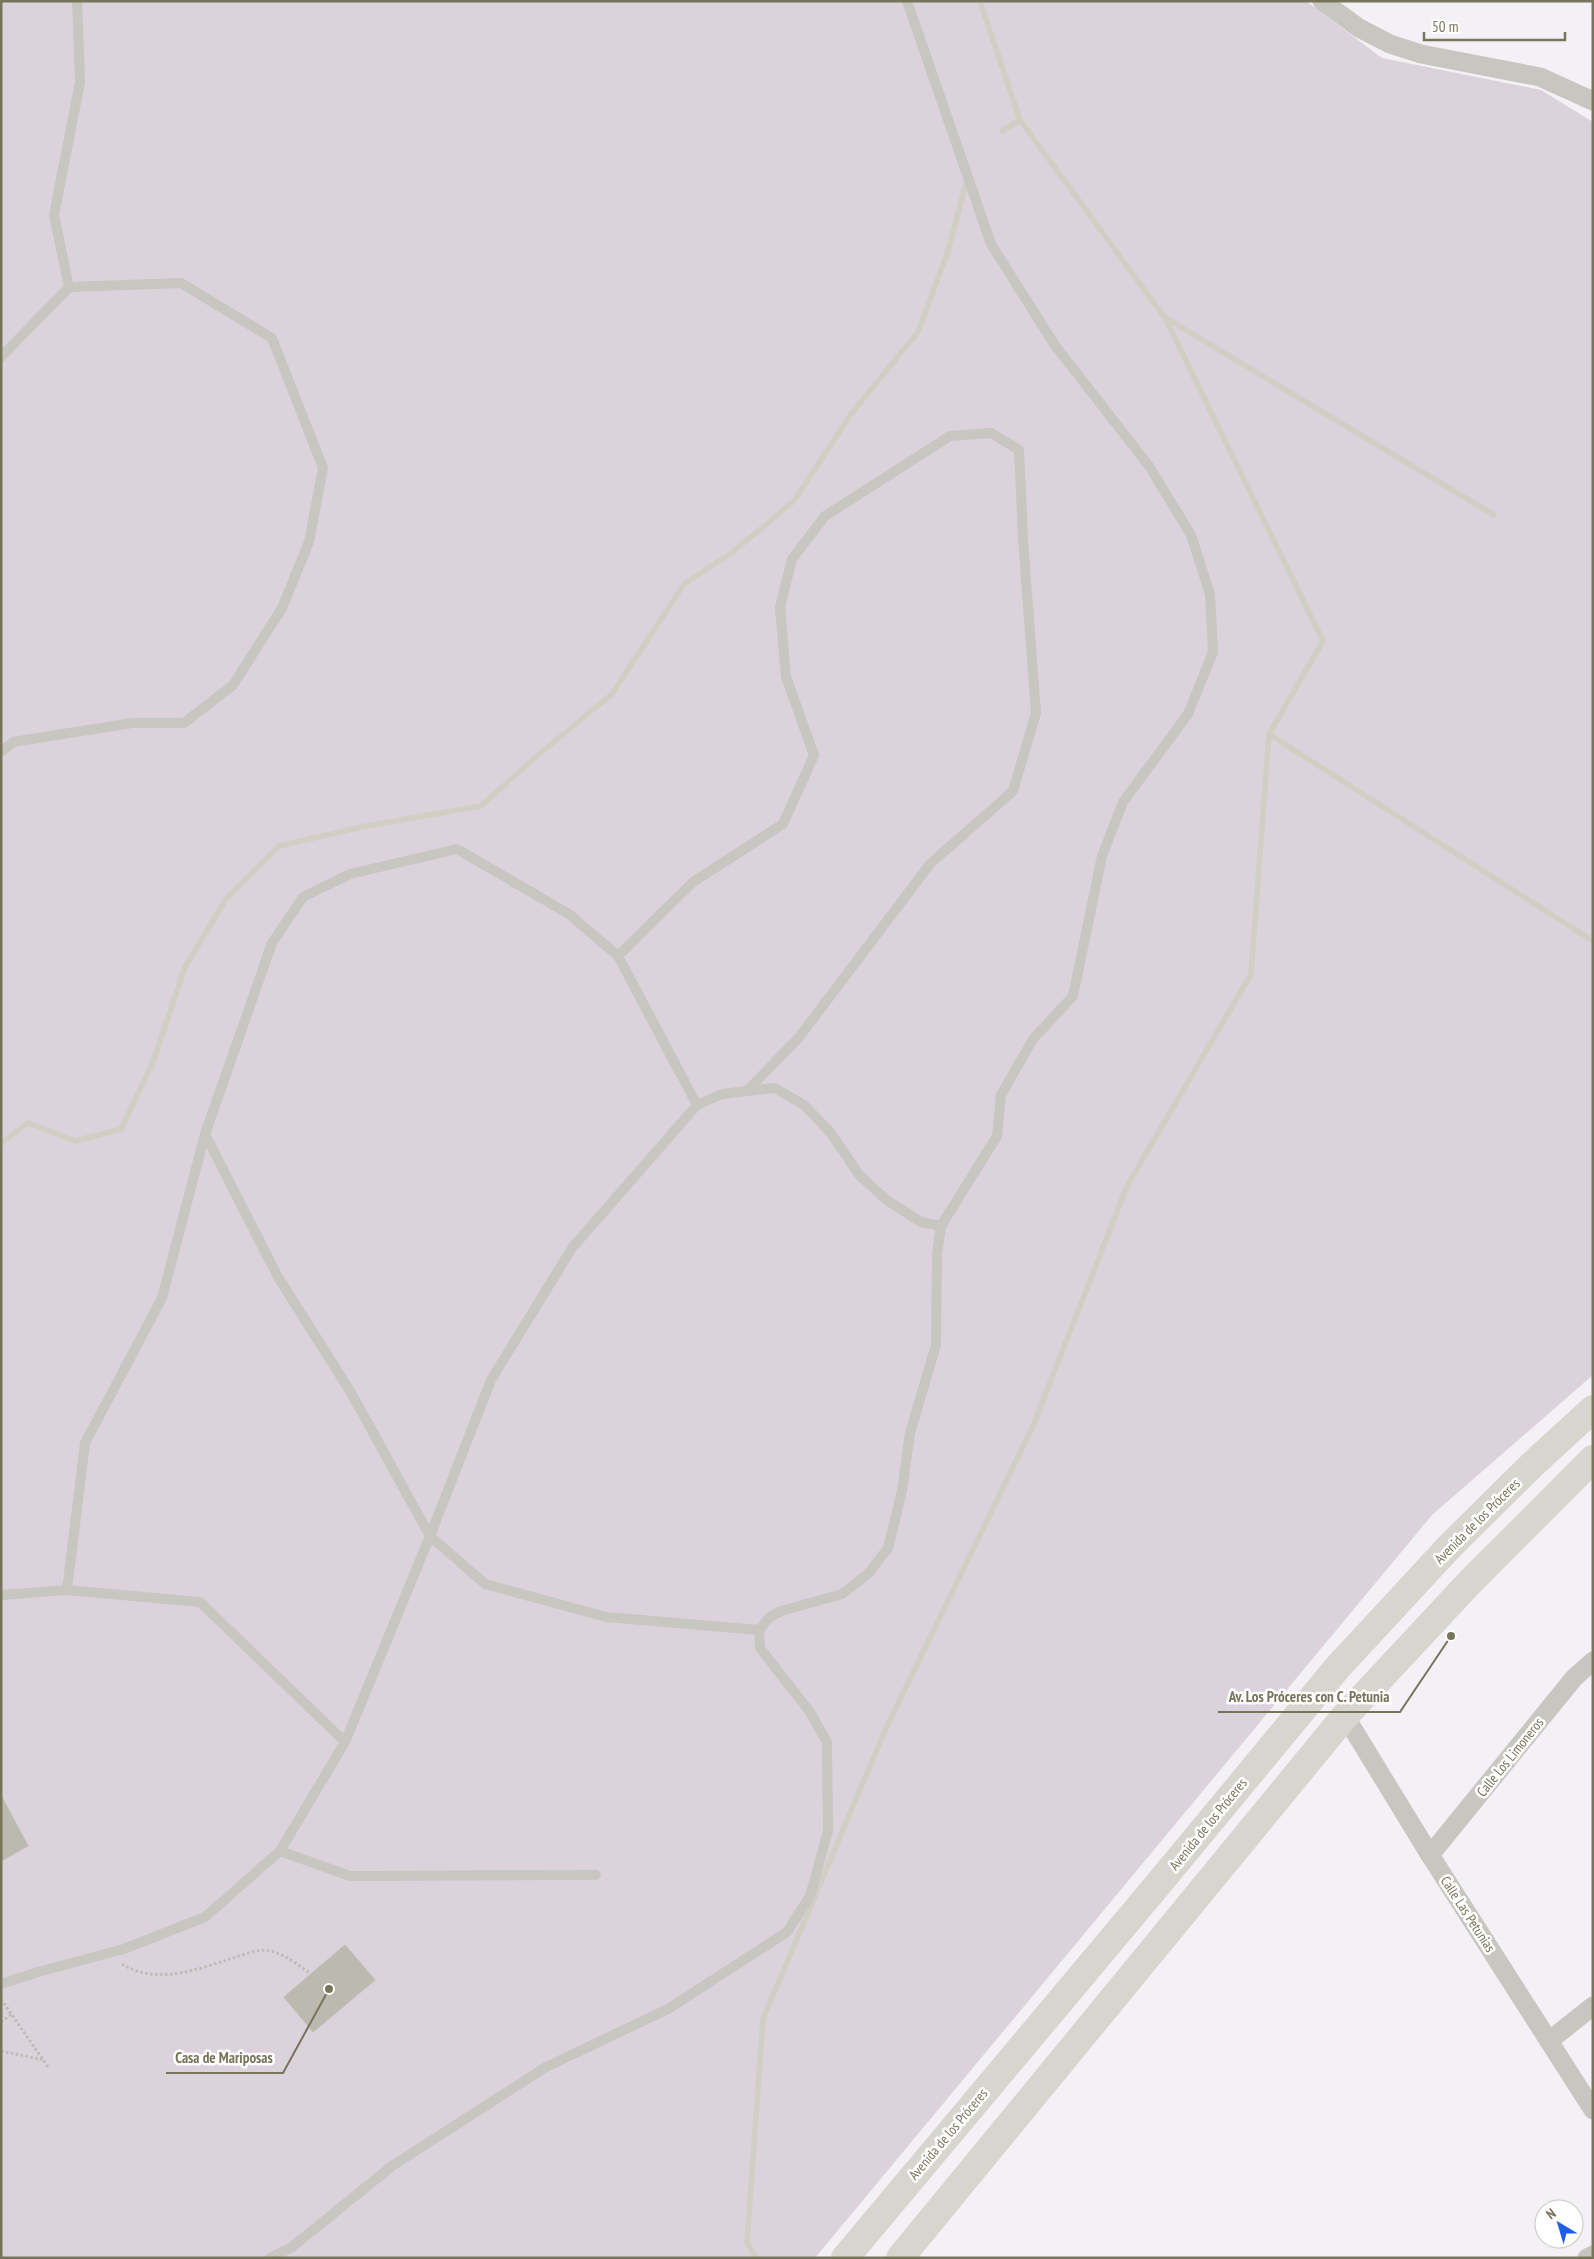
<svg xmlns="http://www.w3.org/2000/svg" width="1594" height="2259" viewBox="0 0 1594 2259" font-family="'PT Sans Narrow',sans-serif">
<rect width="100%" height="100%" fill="#f3f1f5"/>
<!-- green -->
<path fill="#dcd2dc" d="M1,1H1306L1382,58L1541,90L1593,122V1375L1432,1515L815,2258H1Z"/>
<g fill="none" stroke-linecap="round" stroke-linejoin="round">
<!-- stream -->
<g stroke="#d1cec4" stroke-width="5.5">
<path d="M980,1L1020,120L1165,318L1323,641L1269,734L1593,941"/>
<path d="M1002,131L1020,120"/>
<path d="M1166,318L1494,515"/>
<path d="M1,1143L28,1123L75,1141L121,1129L153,1062L185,967L226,899L279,846L366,826L481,806L531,761L612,694L684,584L734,551L794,501L851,414L918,332L948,251L965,187"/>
<path d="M756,2258L747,2242L763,2019L886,1728L1033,1426L1127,1186L1251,974L1269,734"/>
</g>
</g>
<!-- building -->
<g fill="#bcbab0" stroke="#d5d3d6">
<path d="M1,1794L29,1846L1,1862Z"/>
<path d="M345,1944L376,1980L313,2033L283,1997Z"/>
</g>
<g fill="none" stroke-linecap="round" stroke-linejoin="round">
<!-- path -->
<g stroke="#bdbcb7" stroke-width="3" stroke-dasharray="2.5 2.5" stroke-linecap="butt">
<path d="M122,1964C157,1986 198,1969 233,1958C246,1954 261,1947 274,1952C287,1956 300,1966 311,1974"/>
<path d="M1,1999L48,2067"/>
<path d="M1,2022L12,2014"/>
<path d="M1,2051L44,2060"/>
</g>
<!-- service -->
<g stroke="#c7c6c0" stroke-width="10">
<path d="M1,357L69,287L54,215L80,82L77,1"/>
<path d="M1,752L13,742L132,723H184L233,685L282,608L309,542L323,468L272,338L181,283L69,287"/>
<path d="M618,956L697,1105"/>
<path d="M747,1091L775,1088L804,1105L830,1132L860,1176L888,1201L921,1222L941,1226"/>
<path d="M205,1134L278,1277L350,1391L430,1536"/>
<path d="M67,1590L85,1443L162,1298L205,1134L272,943L303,897L350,874L457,849L569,914L618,956L693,882L783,824L814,755L786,677L780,607L792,559L825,516L950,436L991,433L1019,450L1023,539L1036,713L1013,791L930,864L800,1036L747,1091L722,1094L697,1105L572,1248L491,1380L430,1536"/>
<path d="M1,1595L67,1590L200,1602L345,1742"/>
<path d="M280,1851L350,1876L596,1875"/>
<path d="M1,1984L38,1972L124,1949L205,1917L280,1851L345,1742L430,1536L485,1584L606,1617L759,1630L770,1617L781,1611L842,1594L868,1574L888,1548L902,1491L910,1433L936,1345L937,1254L941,1226L997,1136L1001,1095L1033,1039L1073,996L1102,856L1123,802L1188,714L1213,652L1210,594L1191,535L1149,466L1054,344L991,244L907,1"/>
<path d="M270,2258L292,2247L392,2166L546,2067L668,2009L787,1932L810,1896L828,1831L827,1742L810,1712L760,1648L759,1630"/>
</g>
<!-- minor -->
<g stroke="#c7c6c0" stroke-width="19">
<path d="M1322,1L1359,28L1390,44L1421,54L1540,77L1593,101"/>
<path d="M1345,1716L1430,1855L1593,2110"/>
<path d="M1430,1855L1574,1678L1593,1661"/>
<path d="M1549,2041L1593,2006"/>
<path d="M1587,2258L1593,2255"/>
</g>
<!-- primary -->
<g stroke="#d6d5ce" stroke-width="28">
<path d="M845,2258L1160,1882L1337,1668L1450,1546L1532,1465L1593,1409"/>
<path d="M900,2258L1345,1716L1470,1582L1593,1459"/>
</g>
</g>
<g text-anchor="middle" stroke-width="5" stroke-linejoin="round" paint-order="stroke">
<!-- street labels -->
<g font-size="14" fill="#78745b" stroke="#fff">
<text transform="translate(1477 1521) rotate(-45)" y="5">Avenida de los Próceres</text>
<text transform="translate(1510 1757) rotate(-51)" y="5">Calle Los Limoneros</text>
<text transform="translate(1208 1824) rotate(-51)" y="5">Avenida de los Próceres</text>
<text transform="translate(1468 1914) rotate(57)" y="5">Calle Las Petunias</text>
<text transform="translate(948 2134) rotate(-50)" y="5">Avenida de los Próceres</text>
</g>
</g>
<!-- callouts -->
<path fill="none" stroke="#78745b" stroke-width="2" d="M1451 1636L1400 1712H1218M329 1989L283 2073H166"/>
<g fill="#78745b" stroke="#fff" stroke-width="2">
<circle cx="1451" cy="1636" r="5"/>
<circle cx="329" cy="1989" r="5"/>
</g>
<g font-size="15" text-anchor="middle" font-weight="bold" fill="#78745b" stroke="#fff" stroke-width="5" stroke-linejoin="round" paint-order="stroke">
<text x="1309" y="1702">Av. Los Próceres con C. Petunia</text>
<text x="224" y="2063">Casa de Mariposas</text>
</g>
<!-- border -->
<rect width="1594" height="2259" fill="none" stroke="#78745b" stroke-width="5"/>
<!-- north arrow -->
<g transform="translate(1559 2224) rotate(322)"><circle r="24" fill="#ffffff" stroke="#c9c7bd"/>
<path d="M0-4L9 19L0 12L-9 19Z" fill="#1f5fe7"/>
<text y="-8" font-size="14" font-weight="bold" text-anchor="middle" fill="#78745b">N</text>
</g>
<!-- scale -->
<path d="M1424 32v8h141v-8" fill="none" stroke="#78745b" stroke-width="2.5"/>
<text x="1432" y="32" font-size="15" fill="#78745b" stroke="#ffffff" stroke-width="4" paint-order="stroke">50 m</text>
</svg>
